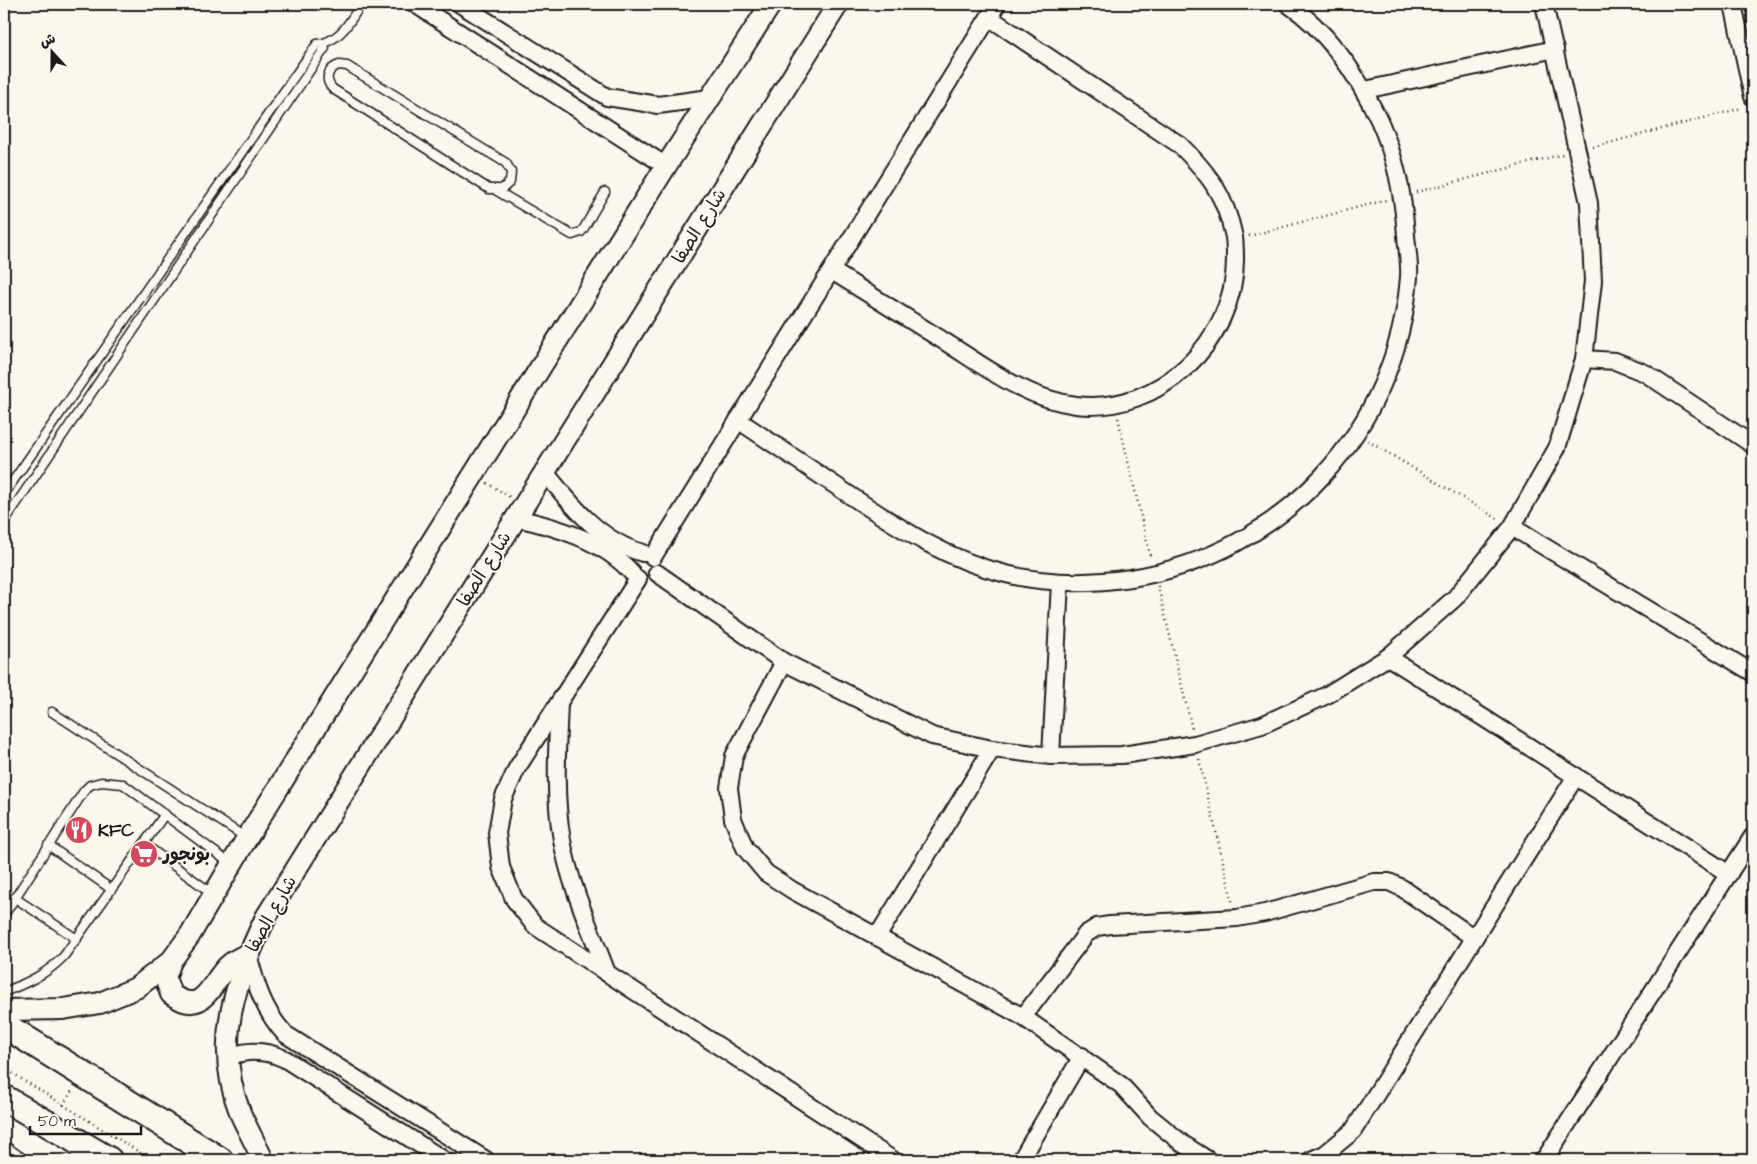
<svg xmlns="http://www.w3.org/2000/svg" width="1757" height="1164" viewBox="0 0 1757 1164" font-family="'Architects Daughter','Playpen Sans Arabic',sans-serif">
<rect width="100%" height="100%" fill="#fbf7ec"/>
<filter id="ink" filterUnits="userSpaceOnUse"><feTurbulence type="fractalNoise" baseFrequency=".02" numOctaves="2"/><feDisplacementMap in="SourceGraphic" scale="10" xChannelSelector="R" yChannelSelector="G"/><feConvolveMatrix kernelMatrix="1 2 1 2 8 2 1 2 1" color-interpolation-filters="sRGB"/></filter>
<g filter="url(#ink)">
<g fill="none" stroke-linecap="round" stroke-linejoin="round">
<defs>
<g id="service">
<path d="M324,43C343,36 351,20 361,4"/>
<path d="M339,65L347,66L506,163L511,172L510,182L502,189H489L333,89C324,80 327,69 339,65Z"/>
<path d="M497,191L572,235L581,232L584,228L605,192"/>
<path d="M4,494L317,44L324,43L325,48L4,522"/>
<path d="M52,712L245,837"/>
<path d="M144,844L213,894"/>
<path d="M48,845L111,889"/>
<path d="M15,898L77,939"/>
<path d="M4,915L84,791L90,785L101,782L123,784L231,864"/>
<path d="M4,992C27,983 47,974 64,956L165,814"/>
<path d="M4,1145L25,1160"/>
<path d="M73,1160L81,1148"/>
</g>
<g id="minor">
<path d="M415,4L666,166"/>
<path d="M460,4L607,97L658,105L710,98"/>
<path d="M1733,4L1753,97"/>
<path d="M1365,90L1555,49"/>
<path d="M832,271C871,295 909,319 947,343C988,369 1027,399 1076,405C1159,415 1235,341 1235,260C1235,253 1235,245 1234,237C1225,195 1210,175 1180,145L990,18"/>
<path d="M1584,359L1615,361L1645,373L1753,445"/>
<path d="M738,420C775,445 811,469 848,494C898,527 947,560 1006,574C1047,584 1090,584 1131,578C1283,554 1397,430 1409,277C1410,264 1407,249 1406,235C1403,194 1396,158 1379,120C1358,76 1329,32 1288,4"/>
<path d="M545,472C571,505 601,542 643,553"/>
<path d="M516,518C557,527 604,541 632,573"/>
<path d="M1512,527L1753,673"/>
<path d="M653,557L997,4"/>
<path d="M657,573L784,662L932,736L992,749L1051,756L1122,755L1195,744L1262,725L1327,695L1388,657L1455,598L1512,527L1557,448L1584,359L1593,281L1589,203L1544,4"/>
<path d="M638,579L517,768L503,799L497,833L501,867L514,899L535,926L893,1160"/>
<path d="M1388,657L1729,874"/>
<path d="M784,662L734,756L729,788L733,819L745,848L766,873L792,890L1023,1017L1121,1085L1150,1117L1183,1144L1208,1160"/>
<path d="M559,704C557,750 554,795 562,840C570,886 591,930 607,973"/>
<path d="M1051,756L1060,582"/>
<path d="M877,937L992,749"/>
<path d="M248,954C256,985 263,1010 285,1034L486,1160"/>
<path d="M1023,1017L1086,934L1097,927L1110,925L1237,918L1265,913L1374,882H1389L1402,888L1474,938"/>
<path d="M228,1057C248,1049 266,1050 285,1059L444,1160"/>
<path d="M1021,1160L1082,1056"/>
<path d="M1311,1160L1325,1154L1353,1131L1576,776"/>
<path d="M1544,1160L1753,836"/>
</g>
<g id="tertiary">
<path d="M171,961L165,978L171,994C204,1018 210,983 228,966C234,960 241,957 248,954"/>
<path d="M4,1010L63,1009L100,1003L136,988L171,961L190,935L247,838L666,166L771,4"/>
<path d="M263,1160C256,1145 248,1130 241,1115C212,1043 235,982 266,917L838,4"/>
</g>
<g id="primary">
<path d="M4,1025L220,1160"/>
<path d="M4,1098L109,1160"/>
</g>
</defs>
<!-- service casing -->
<use href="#service" stroke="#1c1c1c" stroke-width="11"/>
<!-- minor casing -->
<use href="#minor" stroke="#1c1c1c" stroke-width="20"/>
<!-- tertiary casing -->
<use href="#tertiary" stroke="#1c1c1c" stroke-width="24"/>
<!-- primary casing -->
<use href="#primary" stroke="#1c1c1c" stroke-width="29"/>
<!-- path -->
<g stroke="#1c1c1c" stroke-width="2.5" stroke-dasharray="1 4" stroke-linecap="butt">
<path d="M1593,147L1742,108"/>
<path d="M1416,192L1563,154"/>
<path d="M1249,236L1386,200"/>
<path d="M1118,418L1151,559"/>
<path d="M1368,441L1498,519"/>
<path d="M487,483L510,497"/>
<path d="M1158,586L1192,729"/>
<path d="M1199,759L1233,904"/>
<path d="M4,1068L152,1160"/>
<path d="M63,1105L72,1091"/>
</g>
<!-- service -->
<use href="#service" stroke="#fbf7ec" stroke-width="8"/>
<!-- minor -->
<use href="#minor" stroke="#fbf7ec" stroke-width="16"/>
<!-- tertiary -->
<use href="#tertiary" stroke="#fbf7ec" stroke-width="20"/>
<!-- primary -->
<use href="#primary" stroke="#fbf7ec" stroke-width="25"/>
</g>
</g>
<!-- icons -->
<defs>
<symbol id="restaurant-disc" viewBox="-11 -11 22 22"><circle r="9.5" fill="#d1495b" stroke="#fbf7ec"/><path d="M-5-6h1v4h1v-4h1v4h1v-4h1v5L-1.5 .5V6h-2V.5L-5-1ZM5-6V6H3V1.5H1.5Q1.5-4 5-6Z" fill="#fff"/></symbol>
<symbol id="supermarket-disc" viewBox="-11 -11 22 22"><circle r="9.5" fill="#d1495b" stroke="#fbf7ec"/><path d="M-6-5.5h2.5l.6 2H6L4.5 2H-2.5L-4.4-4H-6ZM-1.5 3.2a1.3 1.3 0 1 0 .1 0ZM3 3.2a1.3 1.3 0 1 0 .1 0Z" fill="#fff"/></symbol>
</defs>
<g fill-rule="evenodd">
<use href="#restaurant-disc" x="63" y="814" width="32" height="32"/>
<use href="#supermarket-disc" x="128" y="838" width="32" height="32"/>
</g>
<g text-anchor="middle" stroke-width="4" stroke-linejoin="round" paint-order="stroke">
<!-- street labels -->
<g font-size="18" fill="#1c1c1c" stroke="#fbf7ec">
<text transform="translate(699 226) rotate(-58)" y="6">شارع الصفا</text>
<text transform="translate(484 569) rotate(-58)" y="6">شارع الصفا</text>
<text transform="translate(271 914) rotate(-61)" y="6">شارع الصفا</text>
</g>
<!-- poi labels -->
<g font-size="18" font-weight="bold" fill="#1c1c1c" stroke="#fbf7ec" text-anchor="start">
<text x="98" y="836">KFC</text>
<text x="163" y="860">بونجور</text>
</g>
</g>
<!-- margin -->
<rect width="1757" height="1164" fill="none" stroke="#fbf7ec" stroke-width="20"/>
<rect x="10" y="10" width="1737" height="1144" fill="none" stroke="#1c1c1c" stroke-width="2" filter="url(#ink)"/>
<!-- north arrow -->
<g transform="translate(52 52) rotate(339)" stroke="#fbf7ec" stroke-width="4" paint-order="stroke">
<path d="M0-4L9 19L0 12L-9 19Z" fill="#1c1c1c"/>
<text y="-8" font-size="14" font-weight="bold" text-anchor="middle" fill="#1c1c1c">ش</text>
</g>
<!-- scale -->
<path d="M30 1126v8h111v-8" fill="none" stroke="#1c1c1c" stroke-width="2.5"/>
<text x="38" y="1126" font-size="15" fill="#1c1c1c" stroke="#fbf7ec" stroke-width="4" paint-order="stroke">50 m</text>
</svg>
